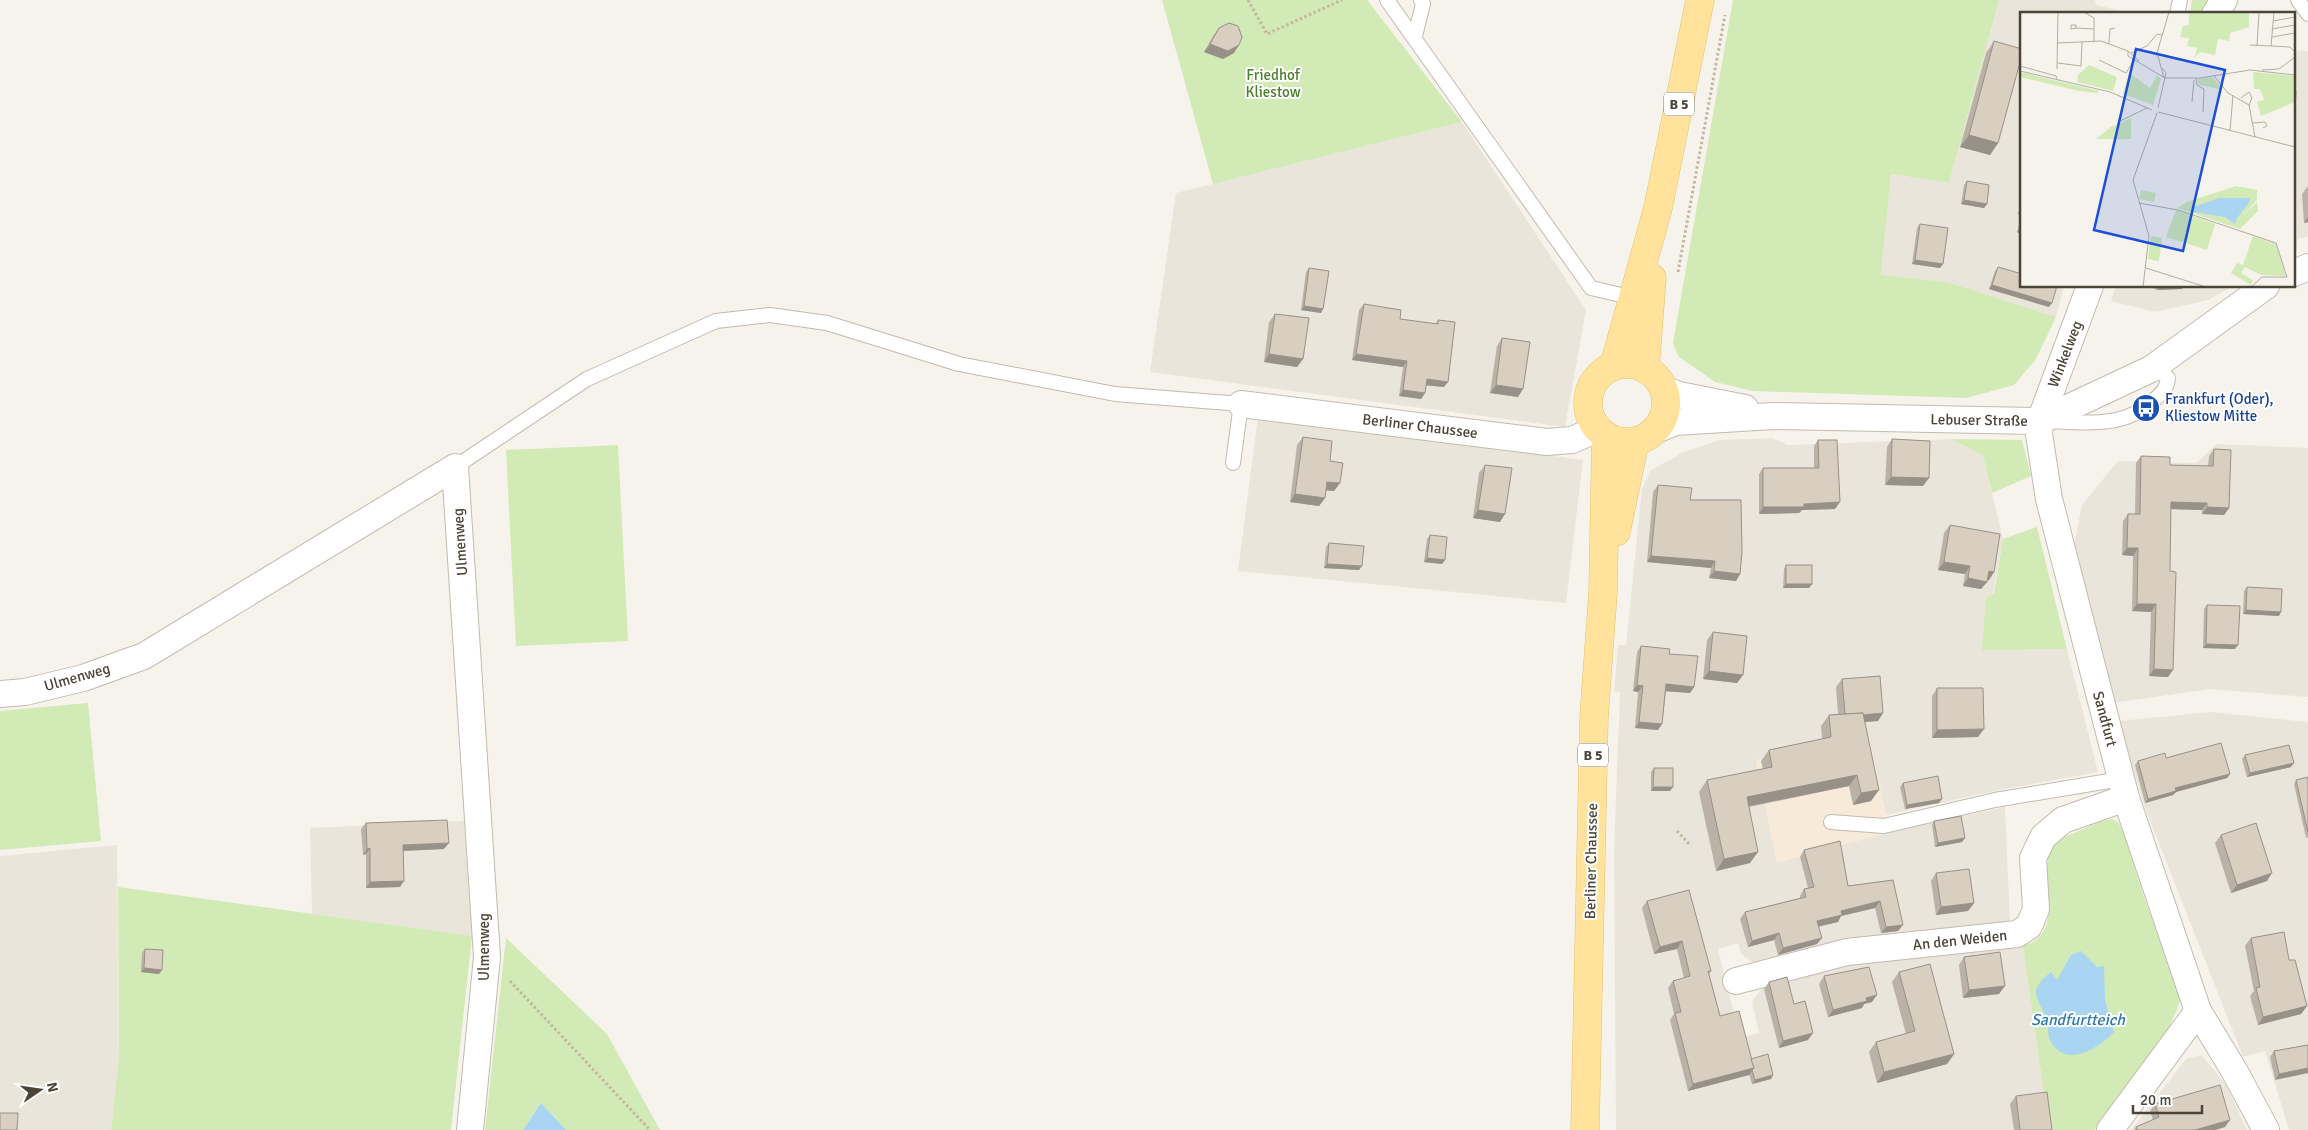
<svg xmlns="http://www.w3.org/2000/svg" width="2308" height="1130" viewBox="0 0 2308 1130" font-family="Signika,sans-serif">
<rect width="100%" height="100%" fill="#f6f3ec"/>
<!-- residential -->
<g fill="#eae5da">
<path d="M1999,0H2095L2096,5L2129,13L2022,14V286H2064L2056,317L1947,282L1881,276L1891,174L1949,183Z"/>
<path d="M2294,50L2308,51V237L2298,238L2297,250L2294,252Z"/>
<path d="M1462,122L1586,310L1565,427L1150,372L1176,193Z"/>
<path d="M2116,286H2233L2208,300L2155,312L2111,301Z"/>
<path d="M1258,416L1583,460L1566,603L1238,571Z"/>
<path d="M1773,438L1787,445L1951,439L1983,455L2003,539L1983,650L2067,649L2098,772L1994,791L1886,815L1869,738L1756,760L1777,862L1890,832L2005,807L2010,923L1757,965L1741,954L1738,943L1718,949L1740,1038L1759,1033L1752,1002L1765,984L1850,965L2023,946L2049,1130H1616L1614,850L1620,692L1614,691L1618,645H1626L1642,489L1650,471L1682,453L1719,440Z"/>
<path d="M2217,444L2308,448V697L2210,689L2113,703L2074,545L2082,505L2118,461L2196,463Z"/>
<path d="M2211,712L2308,722V1130H2289L2265,1051L2243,1057L2144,805L2119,721Z"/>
<path d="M464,821L472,936L312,914L310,828Z"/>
<path d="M117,845L119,1056L111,1130H0V856Z"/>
<path d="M2201,1055L2225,1083L2247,1130H2131L2186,1059Z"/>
</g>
<!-- commercial -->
<path fill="#f7ead8" d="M1869,737L1890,832L1777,863L1756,760Z"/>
<!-- green -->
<g fill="#d2eab5">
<path d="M1162,0H1367L1462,122L1213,184Z"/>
<path d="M1733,0H1999L1949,183L1891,174L1881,275L1947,282L2056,317L2036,359L2014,385L1966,398L1753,391L1715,382L1678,356L1673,343Z"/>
<path d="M2192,0H2211L2201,14H2190Z"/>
<path d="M1951,439L2022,440L2031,476L1992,493L1983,455Z"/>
<path d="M618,445L628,641L516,646L506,450Z"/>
<path d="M2037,527L2067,649L1982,650L1986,598L1994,594L2003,539Z"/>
<path d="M88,703L101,841L0,850V711Z"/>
<path d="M2112,819L2118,822L2124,834L2144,897L2181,995C2175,1033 2120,1097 2095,1130H2049L2023,946C2074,930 2028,868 2058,841C2063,836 2073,834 2079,831C2090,826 2100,821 2112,819Z"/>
<path d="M118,887L472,936L451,1130H111L119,1056Z"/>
<path d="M506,938L607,1034L660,1130H566L541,1103L523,1130H485Z"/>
</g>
<!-- water -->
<g fill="#a9d4f2">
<path d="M2081,951L2097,967L2104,966L2105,1000L2114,1032C2099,1048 2065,1070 2050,1040C2047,1034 2049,1024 2046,1018C2037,995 2027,991 2051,972L2057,980L2071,955Z"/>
<path d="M541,1103L566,1130H523Z"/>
</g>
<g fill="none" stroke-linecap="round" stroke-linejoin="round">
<defs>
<g id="lane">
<path d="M1387,0L1591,288L1634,298"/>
<path d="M2298,0L2308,14"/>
<path d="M2177,14L2180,0"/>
<path d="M1415,36L1423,4L1421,0"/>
<path d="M2050,421C2087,423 2125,428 2154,400C2162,393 2167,389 2168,378L2164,374L2151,369"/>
<path d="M455,467L587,379L716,321L770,315L827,323L959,364L1115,394L1241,404L1233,463"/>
<path d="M1831,822L1884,826L1995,800L2121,779"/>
</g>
<g id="street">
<path d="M2215,14L2224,0"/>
<path d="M2294,273L2308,267"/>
<path d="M2090,286L2040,421L2039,434L2049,499L2126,798L2198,1011L2235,1072L2266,1130"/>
<path d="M1663,389L1679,395L1745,408"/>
<path d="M1241,404L1547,442L1572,440L1597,429"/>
<path d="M1656,430L1675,422L1773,416L2040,421L2151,369L2266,286"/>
<path d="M0,694L25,692L83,678L144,656L455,467L487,957L470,1130"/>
<path d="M1736,981L1847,952L2017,934L2029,926L2036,909L2033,858L2043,837L2063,820L2126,798"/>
<path d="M2110,1130L2198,1011"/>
</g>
<g id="primary">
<circle cx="1627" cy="403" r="39"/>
<path d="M1614,366L1658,208L1700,0"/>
<path d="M1645,369L1652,278"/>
<path d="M1616,532L1635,441"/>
<path d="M1585,1130L1594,717L1603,592L1606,436"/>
</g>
</defs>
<!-- lane casing -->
<use href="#lane" stroke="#c2bbae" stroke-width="16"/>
<!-- street casing -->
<use href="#street" stroke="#c2bbae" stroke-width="28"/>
<!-- primary casing -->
<use href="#primary" stroke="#e6c16a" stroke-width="29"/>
<!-- path -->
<g stroke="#c4b79f" stroke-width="3" stroke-dasharray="2.5 2.5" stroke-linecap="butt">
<path d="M1248,0L1267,34L1342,0"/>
<path d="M1678,272L1725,15"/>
<path d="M1677,831L1690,845"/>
<path d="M510,981L650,1130"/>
</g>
<!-- lane -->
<use href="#lane" stroke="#fff" stroke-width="14"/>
<!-- street -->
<use href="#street" stroke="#fff" stroke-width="26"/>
<!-- primary -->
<use href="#primary" stroke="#ffe39c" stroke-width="28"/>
</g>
<!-- wall -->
<g fill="#bab2a6">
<path d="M1219,28L1234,53L1223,59L1204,52L1213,36Z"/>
<path d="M1994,41L1998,143L1990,155L1960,147L1986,53Z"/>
<path d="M1967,181L1987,204L1984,208L1961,204L1964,185Z"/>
<path d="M2308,186V222L2304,223L2302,194Z"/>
<path d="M2022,201V234L2017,232L2022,215L2018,214Z"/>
<path d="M1920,224L1940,268L1912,264L1917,228Z"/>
<path d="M1998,267L2049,307L1989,289L1995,271Z"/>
<path d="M1309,268L1321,313L1301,310L1306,272Z"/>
<path d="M2149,286H2187L2181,289L2157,290Z"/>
<path d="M1364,304L1400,319L1436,324L1438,320L1444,387L1426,385L1425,393L1421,399L1399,396L1403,367L1352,360L1359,310Z"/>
<path d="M1275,314L1303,359L1297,367L1264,362L1269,322Z"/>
<path d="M1502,338L1518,397L1490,393L1497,346Z"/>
<path d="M1303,437L1330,461L1340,483L1334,491L1326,490L1325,498L1319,506L1290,502L1297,445Z"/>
<path d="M1892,439L1923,486L1885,485L1887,447Z"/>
<path d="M1818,440L1835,509L1802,510L1799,513L1759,514V474L1763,468H1814V446Z"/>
<path d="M2214,449L2229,508L2224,515L2202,514V510L2171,509L2168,677L2149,676L2151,612L2132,611L2133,556L2122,555L2123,521L2128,514H2135L2136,463L2141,456L2170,465L2208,466L2209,456Z"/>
<path d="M1485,465L1500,522L1473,518L1479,473Z"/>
<path d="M1658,485L1690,500L1740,574L1736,581L1709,578L1711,568L1647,562L1653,492Z"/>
<path d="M1950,525L1994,572L1989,580H1987V582L1981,589L1963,586L1965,574L1938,570L1944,533Z"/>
<path d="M1430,535L1445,560L1442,564L1424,562L1427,539Z"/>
<path d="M1329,543L1359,570L1324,568L1326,547Z"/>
<path d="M1786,565L1809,588H1783L1784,569Z"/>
<path d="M2247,587L2279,616L2243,614L2244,591Z"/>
<path d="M2207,605L2235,649L2203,648L2204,609Z"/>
<path d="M1713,632L1743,675L1737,683L1703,679L1707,640Z"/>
<path d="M1641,646L1669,654L1694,687L1690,693L1666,691L1662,724L1658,730L1635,728L1638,692L1633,691L1637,652Z"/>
<path d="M1842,679L1883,713L1878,721L1865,722L1871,801L1853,805L1849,786L1749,807L1750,863L1716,871L1699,792L1707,780L1763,769L1761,761L1769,750L1822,739L1821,726L1829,715L1838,714L1836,687Z"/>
<path d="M1937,688L1978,737L1932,738V696Z"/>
<path d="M2245,755L2291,767L2247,777L2242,759Z"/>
<path d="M2166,758L2230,774L2227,778L2176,792L2173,795L2145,803L2135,765L2138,761Z"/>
<path d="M1654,768L1670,791H1651V772Z"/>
<path d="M2308,777V837L2306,838L2294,784L2296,780Z"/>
<path d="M1903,783L1939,803L1905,809L1900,787Z"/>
<path d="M1934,821L1965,838L1962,842L1935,847L1932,825Z"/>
<path d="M366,823L444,849L403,851L400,887L366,888V854L363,855L361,829Z"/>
<path d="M2221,835L2267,881L2231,893L2215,843Z"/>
<path d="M1804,850L1848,886L1893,880L1898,931L1881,933L1875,908L1841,916L1838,922L1819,926L1817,944L1778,955L1774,940L1748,947L1740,919L1745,912L1800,898V896L1804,889L1808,888L1800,857Z"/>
<path d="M1936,873L1974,903L1968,911L1936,915L1931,881Z"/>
<path d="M1647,901L1711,971L1709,974L1720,1016L1751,1059L1773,1075L1771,1079L1752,1084L1749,1074V1075L1688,1091L1670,1020L1674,1014L1668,988L1673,981L1684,978L1677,949L1654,954L1642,908Z"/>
<path d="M2251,938L2289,960L2307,1006L2301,1014L2258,1025L2250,996L2254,991L2245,946Z"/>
<path d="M145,949L162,970L159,974L141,972L142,953Z"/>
<path d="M1964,957L1999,994L1963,998L1959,965Z"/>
<path d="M1899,972L1954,1054L1947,1064L1877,1083L1869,1052L1876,1042L1906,1034L1892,982Z"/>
<path d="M1824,976L1872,1002L1864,1004L1862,1008L1828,1017L1819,984Z"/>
<path d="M1769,982L1794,1004L1808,1040L1779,1048L1764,989Z"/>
<path d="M2308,1045L2275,1080L2270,1057L2274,1051Z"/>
<path d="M2016,1096L2052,1130H2014L2010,1104Z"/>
<path d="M2155,1104L2225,1127L2215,1130H2134L2136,1127L2153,1120L2150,1111Z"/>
</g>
<!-- shaded-wall -->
<g fill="#979187">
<path d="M1210,44L1239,45L1234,53L1223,59L1204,52Z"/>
<path d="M1969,135L1998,143L1990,155L1960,147Z"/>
<path d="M1964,200L1987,204L1984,208L1961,204Z"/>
<path d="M2022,209V215L2018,214Z"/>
<path d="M2308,217V222L2304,223Z"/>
<path d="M2022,226V234L2017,232Z"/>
<path d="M1915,260L1943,264L1940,268L1912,264Z"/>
<path d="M1992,285L2052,303L2049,307L1989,289Z"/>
<path d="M2160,286H2187L2181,289L2157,290Z"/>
<path d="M1304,306L1323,309L1321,313L1301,310Z"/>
<path d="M1269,354L1303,359L1297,367L1264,362Z"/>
<path d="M1356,354L1407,361L1403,367L1352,360Z"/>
<path d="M1427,379L1448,382L1444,387L1423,385Z"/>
<path d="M1496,385L1523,389L1518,397L1490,393Z"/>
<path d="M1403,390L1425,393L1421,399L1399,396Z"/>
<path d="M1891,477L1929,478L1923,486L1885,485Z"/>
<path d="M1327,482L1340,483L1334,491L1322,490Z"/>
<path d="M1295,494L1325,498L1319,506L1290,502Z"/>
<path d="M1840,502L1835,509L1802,510L1799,513L1759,514L1763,507L1804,504Z"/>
<path d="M2171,502L2207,503L2202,510L2166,509Z"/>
<path d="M2207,507L2229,508L2224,515L2202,514Z"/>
<path d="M1478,510L1505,514L1500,522L1473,518Z"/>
<path d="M2127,548H2138L2133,556L2122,555Z"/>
<path d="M1651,556L1715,561L1711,568L1647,562Z"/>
<path d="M1427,558L1445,560L1442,564L1424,562Z"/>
<path d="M1944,562L1970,566L1965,574L1938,570Z"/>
<path d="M1327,564L1362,566L1359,570L1324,568Z"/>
<path d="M1714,571L1740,574L1736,581L1709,578Z"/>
<path d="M1989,571L1994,572L1989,580L1983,579Z"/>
<path d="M1968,578L1987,582L1981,589L1963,586Z"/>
<path d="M1786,584H1812L1809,588H1783Z"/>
<path d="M2137,604H2156L2151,612L2132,611Z"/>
<path d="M2246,610L2281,612L2279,616L2243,614Z"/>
<path d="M2206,644L2238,645L2235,649L2203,648Z"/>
<path d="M2154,669L2173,670L2168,677L2149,676Z"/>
<path d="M1709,671L1743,675L1737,683L1703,679Z"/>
<path d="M1666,684L1694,687L1690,693L1662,691Z"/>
<path d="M1637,685L1643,686L1638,692L1633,691Z"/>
<path d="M1883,713L1878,721L1839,724L1845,716Z"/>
<path d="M1639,722L1662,724L1658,730L1635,728Z"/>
<path d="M1984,729L1978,737L1932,738L1937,730Z"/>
<path d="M2294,763L2291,767L2247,777L2250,773Z"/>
<path d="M2230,774L2227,778L2176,792L2173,795L2145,803L2148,799L2175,788Z"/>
<path d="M1857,775L1849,786L1739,808L1747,797Z"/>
<path d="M1653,787H1673L1670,791H1651Z"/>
<path d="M1879,790L1871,801L1853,805L1861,793Z"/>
<path d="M1942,799L1939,803L1905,809L1907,805Z"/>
<path d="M1965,838L1962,842L1935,847L1938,843Z"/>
<path d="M449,843L444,849L399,851L403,845Z"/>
<path d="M370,848L366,854L363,855L367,849Z"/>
<path d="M1758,852L1750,863L1716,871L1724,859Z"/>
<path d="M2272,873L2267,881L2231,893L2237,885Z"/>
<path d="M404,881L400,887L366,888L370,882Z"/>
<path d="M1880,901L1875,908L1841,916L1838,922L1813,928L1817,921L1841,911Z"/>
<path d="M1974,903L1968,911L1936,915L1941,907Z"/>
<path d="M1903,925L1898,931L1881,933L1886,927Z"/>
<path d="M1779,933L1774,940L1748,947L1752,941Z"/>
<path d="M1822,938L1817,944L1778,955L1783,948Z"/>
<path d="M1682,941L1677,949L1654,954L1660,947Z"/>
<path d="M144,968L162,970L159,974L141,972Z"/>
<path d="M2005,986L1999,994L1963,998L1969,990Z"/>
<path d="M1877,995L1872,1002L1864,1004L1862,1008L1828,1017L1833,1010L1866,998Z"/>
<path d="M2307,1006L2301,1014L2258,1025L2263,1017Z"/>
<path d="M1813,1033L1808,1040L1779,1048L1783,1041Z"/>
<path d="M1954,1054L1947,1064L1877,1083L1884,1072Z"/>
<path d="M1754,1068L1749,1075L1688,1091L1693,1084Z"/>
<path d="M2308,1068V1073L2275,1080L2279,1074Z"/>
<path d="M1773,1075L1771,1079L1752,1084L1755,1080Z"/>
<path d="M2230,1120L2225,1127L2215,1130H2195Z"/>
</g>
<!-- building -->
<g fill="#d8cfc1" stroke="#979187">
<path d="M1229,23L1238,26L1242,37L1239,45L1228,51L1210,44L1219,28Z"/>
<path d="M1994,41L2022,49V55L1998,143L1969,135Z"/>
<path d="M2294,91H2296L2294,129Z"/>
<path d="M1967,181L1989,185L1987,204L1964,200Z"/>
<path d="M1920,224L1948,228L1943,264L1915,260Z"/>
<path d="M1998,267L2022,274V286H2057L2052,303L1992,285Z"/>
<path d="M1309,268L1329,271L1323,309L1304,306Z"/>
<path d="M1364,304L1401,310L1400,319L1438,324V320L1455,322L1448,382L1427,379L1425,393L1403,390L1407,361L1356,354Z"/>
<path d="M1275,314L1309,318L1303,359L1269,354Z"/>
<path d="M1502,338L1530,342L1523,389L1496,385Z"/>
<path d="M1303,437L1332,441L1330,461L1343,463L1340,483L1327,482L1325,498L1295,494Z"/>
<path d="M1892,439L1930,441L1929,478L1891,477Z"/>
<path d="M1818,440H1837L1840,502L1804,504V507H1763V468H1819Z"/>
<path d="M2214,449L2231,450L2229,508L2207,507V503L2171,502L2170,571L2176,572L2173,670L2154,669L2156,604H2137L2138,548H2127L2128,514H2140L2141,456L2170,457V465L2213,466Z"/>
<path d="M1485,465L1512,468L1505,514L1478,510Z"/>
<path d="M1658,485L1692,488L1690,500H1741L1742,552L1740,574L1714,571L1715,561L1651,556Z"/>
<path d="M1950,525L2000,534L1994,572L1989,571L1987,582L1968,578L1970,566L1944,562Z"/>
<path d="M1430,535L1447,537L1445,560L1427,558Z"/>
<path d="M1329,543L1364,546L1362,566L1327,564Z"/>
<rect x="1786" y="565" width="26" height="19"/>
<path d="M2247,587L2282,589L2281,612L2246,610Z"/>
<path d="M2207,605L2240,606L2238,645L2206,644Z"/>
<path d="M1713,632L1747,636L1743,675L1709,671Z"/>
<path d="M1641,646L1670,649L1669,654L1698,656L1694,687L1666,684L1662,724L1639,722L1643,686L1637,685Z"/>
<path d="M1880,676L1883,713L1863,715V713L1845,714L1842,679Z"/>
<path d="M1937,688H1983L1984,729L1937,730Z"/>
<path d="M1863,713L1879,790L1861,793L1857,775L1747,797L1758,852L1724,859L1707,780L1772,767L1769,750L1831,737L1829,715Z"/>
<path d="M2221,743L2230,774L2175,788L2176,791L2148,799L2138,761L2165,753L2166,758Z"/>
<path d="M2289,745L2294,763L2250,773L2245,755Z"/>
<path d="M1654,768H1673V787H1653Z"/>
<path d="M1938,776L1942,799L1907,805L1903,783Z"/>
<path d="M2308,777V832L2296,780Z"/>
<path d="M1961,816L1965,838L1938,843L1934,821Z"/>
<path d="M447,820L449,843L403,845L404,881L370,882V848L367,849L366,823Z"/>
<path d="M2256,823L2272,873L2237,885L2221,835Z"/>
<path d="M1840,841L1848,886L1893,880L1903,925L1886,927L1880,901L1841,911L1842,915L1817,921L1822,938L1783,948L1779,933L1752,941L1745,912L1806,897L1804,889L1814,887L1804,850Z"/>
<path d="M1969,869L1974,903L1941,907L1936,873Z"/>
<path d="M1689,890L1711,971H1708L1720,1016L1739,1011L1754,1068L1693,1084L1675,1013L1681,1012L1673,981L1690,976L1682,941L1660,947L1647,901Z"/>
<path d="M2284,932L2289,960H2295L2307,1006L2263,1017L2256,988L2260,987L2251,938Z"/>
<path d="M145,949L163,950L162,970L144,968Z"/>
<path d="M2000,952L2005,986L1969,990L1964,957Z"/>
<path d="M1930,964L1954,1054L1884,1072L1876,1042L1915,1031L1899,972Z"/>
<path d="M1869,967L1877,995L1866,998L1867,1001L1833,1010L1824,976Z"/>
<path d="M1787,977L1794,1004L1805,1001L1813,1033L1783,1041L1769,982Z"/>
<path d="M2308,1045V1068L2279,1074L2274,1051Z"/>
<path d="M1768,1054L1773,1075L1755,1080L1752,1070L1754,1068L1751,1059Z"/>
<path d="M2220,1085L2230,1120L2195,1130H2137L2136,1127L2159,1117L2155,1104Z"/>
<path d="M2047,1092L2052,1130H2020L2016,1096Z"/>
<path d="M0,1113H18L17,1130H0Z"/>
</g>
<!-- icons -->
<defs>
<symbol id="bus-disc" viewBox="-11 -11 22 22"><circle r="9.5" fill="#1a4fb4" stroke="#fff"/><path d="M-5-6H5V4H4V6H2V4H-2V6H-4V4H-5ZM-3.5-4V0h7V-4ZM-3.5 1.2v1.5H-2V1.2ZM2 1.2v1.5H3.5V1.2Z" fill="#fff"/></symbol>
</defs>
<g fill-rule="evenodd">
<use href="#bus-disc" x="2130" y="392" width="32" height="32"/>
</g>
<g text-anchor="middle" stroke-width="4" stroke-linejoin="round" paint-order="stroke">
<!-- shield labels -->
<g fill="#fff" stroke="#817c74" stroke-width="1">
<rect x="1664" y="92.5" width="30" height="23" rx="4"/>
<rect x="1578" y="743.5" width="30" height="23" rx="4"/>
</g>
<g font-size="14" font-weight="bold" fill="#4b4439">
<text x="1679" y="109">B 5</text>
<text x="1593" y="760">B 5</text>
</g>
<!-- park labels -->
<g font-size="15" fill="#4a7f2a" stroke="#fff">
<text x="1273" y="80">Friedhof<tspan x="1273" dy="17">Kliestow</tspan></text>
</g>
<!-- street labels -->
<g font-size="15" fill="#4b4439" stroke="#fff">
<text transform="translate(2065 354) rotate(-69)" y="5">Winkelweg</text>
<text transform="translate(1979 420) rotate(1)" y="5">Lebuser Straße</text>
<text transform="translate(1420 426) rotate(7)" y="5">Berliner Chaussee</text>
<text transform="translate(460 542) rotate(-94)" y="5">Ulmenweg</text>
<text transform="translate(77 677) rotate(-16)" y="5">Ulmenweg</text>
<text transform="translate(2105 719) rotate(75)" y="5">Sandfurt</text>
<text transform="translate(1591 861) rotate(-89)" y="5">Berliner Chaussee</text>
<text transform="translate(1960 940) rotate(-6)" y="5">An den Weiden</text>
<text transform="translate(484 947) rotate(-90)" y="5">Ulmenweg</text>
</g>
<!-- transit labels -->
<g font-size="15" fill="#164399" stroke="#fff" text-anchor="start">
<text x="2165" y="404">Frankfurt (Oder),<tspan x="2165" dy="17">Kliestow Mitte</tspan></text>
</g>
<!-- water labels -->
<g font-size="16" font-style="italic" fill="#2e7ab2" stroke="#fff">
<text x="2078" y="1025">Sandfurtteich</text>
</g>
</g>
<!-- overview -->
<g transform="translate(2020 12)">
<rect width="275" height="275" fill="#f6f3ec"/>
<path d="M169,0H229V15L210,21L209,29L198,27L195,43L180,40L174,47L177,36L167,34L169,26L160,25L163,14L169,13ZM69,53L97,65L93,79L57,70L58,63ZM0,60L79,79L78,81L59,79L0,65ZM233,60L275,64V90L241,104L237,90L244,88L240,77H234ZM109,61L130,76L137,63L141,67L133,93L103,82ZM192,65L194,67L203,78L179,73L177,67ZM111,106V127H76L91,115ZM216,174L237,178V188L219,208L237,190L238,199L220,217L157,196L167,190ZM121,178L136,181L134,190L119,187ZM156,198L195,212L187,238L146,225ZM131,224L142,226L139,249L128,247ZM233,224L256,232L266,264L241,263L225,255L221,261L233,268L231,273L211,261L217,251L223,253Z" fill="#d2eab5"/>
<path d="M199,186H230V189L217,206L215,212L205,205L174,200L171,196Z" fill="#a9d4f2"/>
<path fill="none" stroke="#b2ada4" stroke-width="1" d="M64,0L74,6V30M253,9L275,5M56,16L51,17V13H56V16L74,17M252,17L275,13M252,25L275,21M37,31L81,29L108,39L119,49M89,31L90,17L95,16M230,33L270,35L275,40M237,34L239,0M251,34L254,0M108,39V44L145,66H180L230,58L275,63M111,41L127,34L137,22L142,23M79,48L106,61L114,48M38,51L61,54L62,30M0,54L36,64L37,67M37,57L38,0M242,58L259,57L275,45M0,59L90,80L132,98M194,64L208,81L229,93L235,125M144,66L137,41L149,0M176,66L177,73L184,77L183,100M221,86L229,80L232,86L229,93M172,90L174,68M138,96L146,61L142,56M138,100L275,135M98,110L127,96M233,111L245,110L247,114L243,116M210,119L213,83M119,191L158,198L256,231L267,265H242L231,275M126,256L186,275M123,275L129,224L113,168L137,101"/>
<path fill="#1d4ed8" fill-opacity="0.15" stroke="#1d4ed8" stroke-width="2.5" d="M116,37L205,58L163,239L74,218Z"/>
<rect width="275" height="275" fill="none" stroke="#4b4439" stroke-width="2.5"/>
</g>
<!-- north arrow -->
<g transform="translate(40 1090) rotate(77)" stroke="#ffffff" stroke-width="4" paint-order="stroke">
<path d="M0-4L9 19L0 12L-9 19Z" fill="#4b4439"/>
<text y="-8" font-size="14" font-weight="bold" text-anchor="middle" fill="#4b4439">N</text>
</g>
<!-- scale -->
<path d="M2133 1105v8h69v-8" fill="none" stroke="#4b4439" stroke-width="2.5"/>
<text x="2140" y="1105" font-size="15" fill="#4b4439" stroke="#ffffff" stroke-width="4" paint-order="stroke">20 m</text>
</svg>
